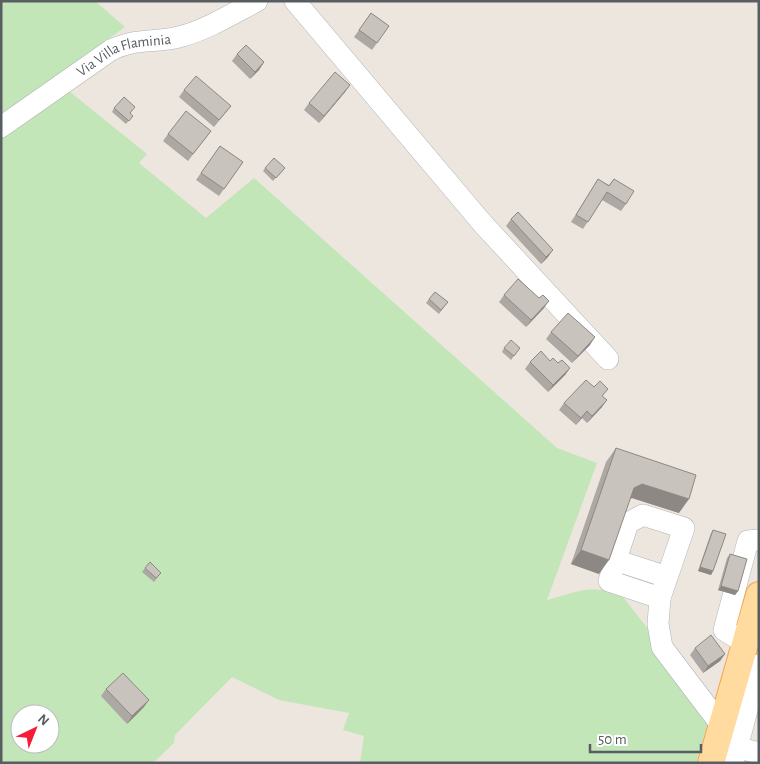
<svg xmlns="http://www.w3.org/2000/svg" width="760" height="764" viewBox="0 0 760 764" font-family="'Alegreya Sans',sans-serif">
<rect width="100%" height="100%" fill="#ece6de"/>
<!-- green -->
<g fill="#c2e6b8" fill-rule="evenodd">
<path d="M1,1H95L125,27L1,116Z"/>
<path d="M64,87L147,154L139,163L206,218L254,178L557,448L597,463L547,600C580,591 583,586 619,592L652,634L708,723L696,763H360L364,736L343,730L349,713L279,700L232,677L175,735L174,743L153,763H1V132ZM20,714H50V744H20Z"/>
</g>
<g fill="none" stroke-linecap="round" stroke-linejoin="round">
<defs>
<g id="minor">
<path d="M295,1L483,224L608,359"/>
<path id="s1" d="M1,127L111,50C135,38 154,43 179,37C206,30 232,14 257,1"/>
<path d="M643,515L684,528L660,598L609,581L628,523Z"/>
<path d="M615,560L667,577"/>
<path d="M660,598L658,624L662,647L721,725"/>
<path d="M745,643L724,630L748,541L759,540"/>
<path d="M736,747L759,753"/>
<path d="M733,763L759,665"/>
</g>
<path id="major" d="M711,763L759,595"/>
</defs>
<!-- minor casing -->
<use href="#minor" stroke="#afb4b8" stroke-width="22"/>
<!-- major casing -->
<use href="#major" stroke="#faa249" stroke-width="28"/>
<!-- minor -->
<use href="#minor" stroke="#fff" stroke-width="21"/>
<!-- major -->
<use href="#major" stroke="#ffdba0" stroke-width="26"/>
</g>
<!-- wall -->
<g fill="#ada8a3">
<path d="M371,13L389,26L372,50L354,37Z"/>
<path d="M237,54L264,62L259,70L250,79L232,61Z"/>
<path d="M350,85L345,92L319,123L304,110L309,103Z"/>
<path d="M184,90L231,106L214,127L179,97Z"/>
<path d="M114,108L130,113V119L126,124L112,112Z"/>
<path d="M211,131L188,161L163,141L168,134Z"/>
<path d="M220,146L243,162L219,196L196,180Z"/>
<path d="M265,168H285L273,181L263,171Z"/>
<path d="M598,179L609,185L614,179L626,204L621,211L602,200L583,229L571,222Z"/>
<path d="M511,219L548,257L541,264L506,226Z"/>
<path d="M504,295L539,298L544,308L526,327L499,302Z"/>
<path d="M429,299L448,302L439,314L426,303Z"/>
<path d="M551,332L590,345L572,363L546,339Z"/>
<path d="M504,348H520L511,360L502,352Z"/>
<path d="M550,361L570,368L565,375L548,392L525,369L530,362Z"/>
<path d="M603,397L602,407L587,423L582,418L576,425L559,410L564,403Z"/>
<path d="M616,448L679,513L632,498L630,499L599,574L571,564L606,462Z"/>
<path d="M713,530V571L711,575L698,571L711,533Z"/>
<path d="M730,554L738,591L735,595L718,590L727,558Z"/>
<path d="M145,568L161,573L154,582L142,572Z"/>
<path d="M695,648L725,654L720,661L703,673L690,655Z"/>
<path d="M106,689L144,707L127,724L101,696Z"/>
</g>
<!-- shaded-wall -->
<g fill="#8d8884">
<path d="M264,62L259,70L250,79L255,72Z"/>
<path d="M350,85L345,92L319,123L324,116Z"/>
<path d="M553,250L548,257L541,264L546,257Z"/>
<path d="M549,301L544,308L526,327L531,320Z"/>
<path d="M595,337L590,345L572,363L578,356Z"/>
<path d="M570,368L565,375L548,392L553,385Z"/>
<path d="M607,400L602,407L587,423L592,416Z"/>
<path d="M587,411L582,418L576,425L581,418Z"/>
<path d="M642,484L689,499L679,513L632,498L624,502L634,488Z"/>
<path d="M581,550L609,560L599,574L571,564Z"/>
<path d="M700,567L713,571L711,575L698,571Z"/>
<path d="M721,586L738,591L735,595L718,590Z"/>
<path d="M725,654L720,661L703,673L708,666Z"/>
<path d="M149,700L144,707L127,724L132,716Z"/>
</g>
<!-- building -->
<g fill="#c9c3bd" stroke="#8d8884">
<path d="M371,13L389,26L377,43L359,30Z"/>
<path d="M246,45L264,62L255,72L237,54Z"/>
<path d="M335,72L350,85L324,116L309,103Z"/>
<path d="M196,76L231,106L219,120L184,90Z"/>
<path d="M124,97L135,107L130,113L133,116L129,121L114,108Z"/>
<path d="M186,111L211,131L193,154L168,134Z"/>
<path d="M220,146L243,162L224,189L201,173Z"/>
<path d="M274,158L285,168L276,178L265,168Z"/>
<path d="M598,179L609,186L614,179L634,191L626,204L607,192L588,222L576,215Z"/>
<path d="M518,212L553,250L546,257L511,219Z"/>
<path d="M518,279L539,298L543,295L549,301L531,320L504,295Z"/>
<path d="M435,292L448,302L441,310L429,299Z"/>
<path d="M568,313L595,337L578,356L551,332Z"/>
<path d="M511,340L520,348L514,356L504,348Z"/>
<path d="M541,351L550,361L553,358L558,363L562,360L570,368L553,385L530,362Z"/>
<path d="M586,380L594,387L600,381L608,389L602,396L607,400L592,416L587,411L581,418L564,403Z"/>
<path d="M616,448L696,475L689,499L642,484L634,488L609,560L581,550Z"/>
<path d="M713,530L726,534L713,571L700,567Z"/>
<path d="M730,554L747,559L738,591L721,586Z"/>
<path d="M150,562L161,573L156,578L145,568Z"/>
<path d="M711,635L725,654L708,666L695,648Z"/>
<path d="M123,673L149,700L132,716L106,689Z"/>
</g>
<g text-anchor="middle" stroke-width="4" stroke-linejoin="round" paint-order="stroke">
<!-- street labels -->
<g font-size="15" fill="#575d61" stroke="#fff">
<text dy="5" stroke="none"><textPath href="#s1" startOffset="145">Via Villa Flaminia</textPath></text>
</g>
</g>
<!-- border -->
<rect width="760" height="764" fill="none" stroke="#575d61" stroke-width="5"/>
<!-- north arrow -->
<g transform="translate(35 729) rotate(43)"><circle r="24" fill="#ffffff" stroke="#bcbec0"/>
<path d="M0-4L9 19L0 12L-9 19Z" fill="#f41c39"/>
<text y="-8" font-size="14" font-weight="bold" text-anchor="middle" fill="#575d61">N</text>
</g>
<!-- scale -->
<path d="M590 744v8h111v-8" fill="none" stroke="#575d61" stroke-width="2.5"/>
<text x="598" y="744" font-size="15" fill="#575d61" stroke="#ffffff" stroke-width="4" paint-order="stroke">50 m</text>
</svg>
